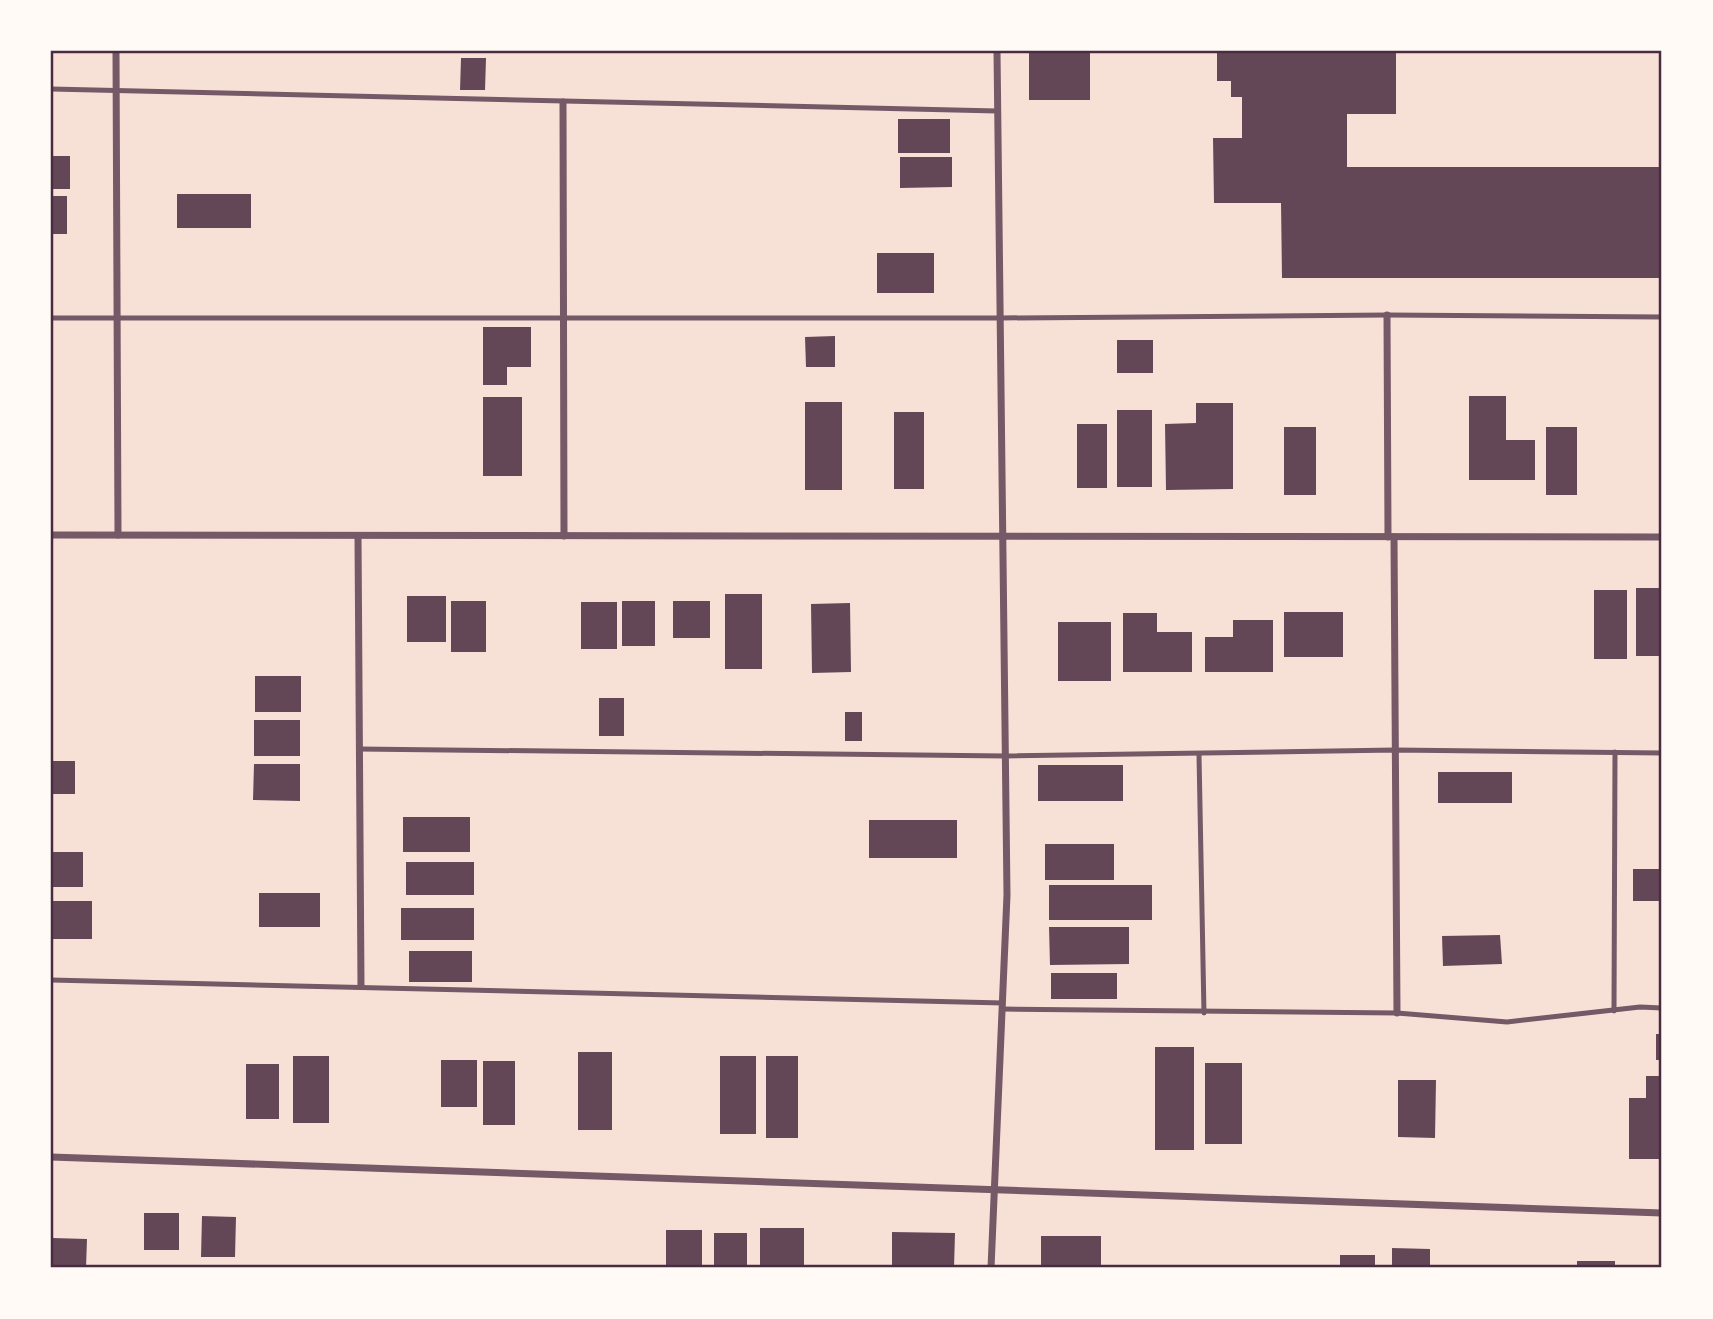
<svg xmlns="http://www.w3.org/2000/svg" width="1713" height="1319" viewBox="0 0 1713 1319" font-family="'DM Sans',sans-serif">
<rect width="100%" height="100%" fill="#f7e1d7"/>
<!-- building -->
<g fill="#644757">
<rect x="1029" y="51" width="61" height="49"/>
<path d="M1217,51H1396V114H1347V167H1662V278H1282L1281,203H1214L1213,138H1242V97H1231V81H1217Z"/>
<path d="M461,58H486L485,90H460Z"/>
<rect x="898" y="119" width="52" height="34"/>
<rect x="51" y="156" width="19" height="33"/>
<path d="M900,157H952V187L900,188Z"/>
<rect x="177" y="194" width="74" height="34"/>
<rect x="51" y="196" width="16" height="38"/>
<rect x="877" y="253" width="57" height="40"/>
<path d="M483,327H531V367H507V385H483Z"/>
<path d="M835,336V367H806L805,337Z"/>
<rect x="1117" y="340" width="36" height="33"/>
<path d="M1469,396H1506V440H1535V480H1469Z"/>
<rect x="483" y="397" width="39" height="79"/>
<rect x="805" y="402" width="37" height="88"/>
<path d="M1196,403H1233V489L1166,490L1165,424L1196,423Z"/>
<rect x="1117" y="410" width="35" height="77"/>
<rect x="894" y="412" width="30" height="77"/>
<rect x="1077" y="424" width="30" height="64"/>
<rect x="1284" y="427" width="32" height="68"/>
<rect x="1546" y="427" width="31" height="68"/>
<rect x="1636" y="588" width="26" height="68"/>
<rect x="1594" y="590" width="33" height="69"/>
<rect x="725" y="594" width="37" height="75"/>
<rect x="407" y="596" width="39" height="46"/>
<rect x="451" y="601" width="35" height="51"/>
<rect x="622" y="601" width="33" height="45"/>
<rect x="673" y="601" width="37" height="37"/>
<rect x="581" y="602" width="36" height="47"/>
<path d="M850,603L851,672L812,673L811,604Z"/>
<rect x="1284" y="612" width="59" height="45"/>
<path d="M1123,613H1157V632H1192V672H1123Z"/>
<path d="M1233,620H1273V672H1205V637H1233Z"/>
<rect x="1058" y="622" width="53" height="59"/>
<rect x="255" y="676" width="46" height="36"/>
<rect x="599" y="698" width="25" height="38"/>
<rect x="845" y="712" width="17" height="29"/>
<rect x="254" y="720" width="46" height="36"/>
<rect x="51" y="761" width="24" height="33"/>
<path d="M254,764H300V801L253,800Z"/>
<rect x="1038" y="765" width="85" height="36"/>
<rect x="1438" y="772" width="74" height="31"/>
<rect x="403" y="817" width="67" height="35"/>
<rect x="869" y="820" width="88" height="38"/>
<rect x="1045" y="844" width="69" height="36"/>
<rect x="51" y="852" width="32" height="35"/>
<rect x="406" y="862" width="68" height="33"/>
<rect x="1633" y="869" width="29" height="32"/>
<rect x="1049" y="885" width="103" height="35"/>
<rect x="259" y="893" width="61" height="34"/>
<rect x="51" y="901" width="41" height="38"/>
<rect x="401" y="908" width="73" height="32"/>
<path d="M1049,927H1129V964L1050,965Z"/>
<path d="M1500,935L1502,964L1443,966L1442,936Z"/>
<rect x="409" y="951" width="63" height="31"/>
<rect x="1051" y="973" width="66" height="26"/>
<rect x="1656" y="1034" width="6" height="26"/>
<rect x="1155" y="1047" width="39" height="103"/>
<rect x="578" y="1052" width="34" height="78"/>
<rect x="293" y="1056" width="36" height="67"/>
<rect x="720" y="1056" width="36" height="78"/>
<rect x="766" y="1056" width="32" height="82"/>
<rect x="441" y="1060" width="36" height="47"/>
<rect x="483" y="1061" width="32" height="64"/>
<rect x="1205" y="1063" width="37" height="81"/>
<rect x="246" y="1064" width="33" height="55"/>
<path d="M1646,1076H1662V1159H1629V1098H1646Z"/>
<path d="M1398,1080H1436L1435,1138L1398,1137Z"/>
<rect x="144" y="1213" width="35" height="37"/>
<path d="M202,1216L236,1217L235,1257H201Z"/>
<rect x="760" y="1228" width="44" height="40"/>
<rect x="666" y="1230" width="36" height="38"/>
<path d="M51,1232L53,1238L87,1239L86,1268H51Z"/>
<path d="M892,1232L955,1233L954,1268H892Z"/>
<rect x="714" y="1233" width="33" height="35"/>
<rect x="1041" y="1236" width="60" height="32"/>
<path d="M1392,1248L1430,1249V1268H1392Z"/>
<rect x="1340" y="1255" width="35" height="13"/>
<rect x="1577" y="1261" width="38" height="7"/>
</g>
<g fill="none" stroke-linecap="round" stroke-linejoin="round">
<!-- service -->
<g stroke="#755966" stroke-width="5">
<path d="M51,89L997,111"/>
<path d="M51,318H1000L1387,315L1662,317"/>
<path d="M359,749L1006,756L1395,750L1662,753"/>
<path d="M1199,755L1204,1013"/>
<path d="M51,980L1003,1003"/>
<path d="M1002,1009L1397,1013L1507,1022L1640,1007L1662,1008"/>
<path d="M1614,1011L1615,752"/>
</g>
<!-- minor -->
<g stroke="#755966" stroke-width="7">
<path d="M116,51L118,535"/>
<path d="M563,102L564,536"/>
<path d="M1387,315L1388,537"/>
<path d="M51,535L1662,537"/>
<path d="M358,536L361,986"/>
<path d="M1394,537L1397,1013"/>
<path d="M51,1157L1662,1213"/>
<path d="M991,1268L1007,895L997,51"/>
</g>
</g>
<!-- border -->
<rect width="1713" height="1319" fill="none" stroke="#fffaf5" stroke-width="105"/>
<rect x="52" y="52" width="1608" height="1214" fill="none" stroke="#4a2c40" stroke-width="2.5"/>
</svg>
